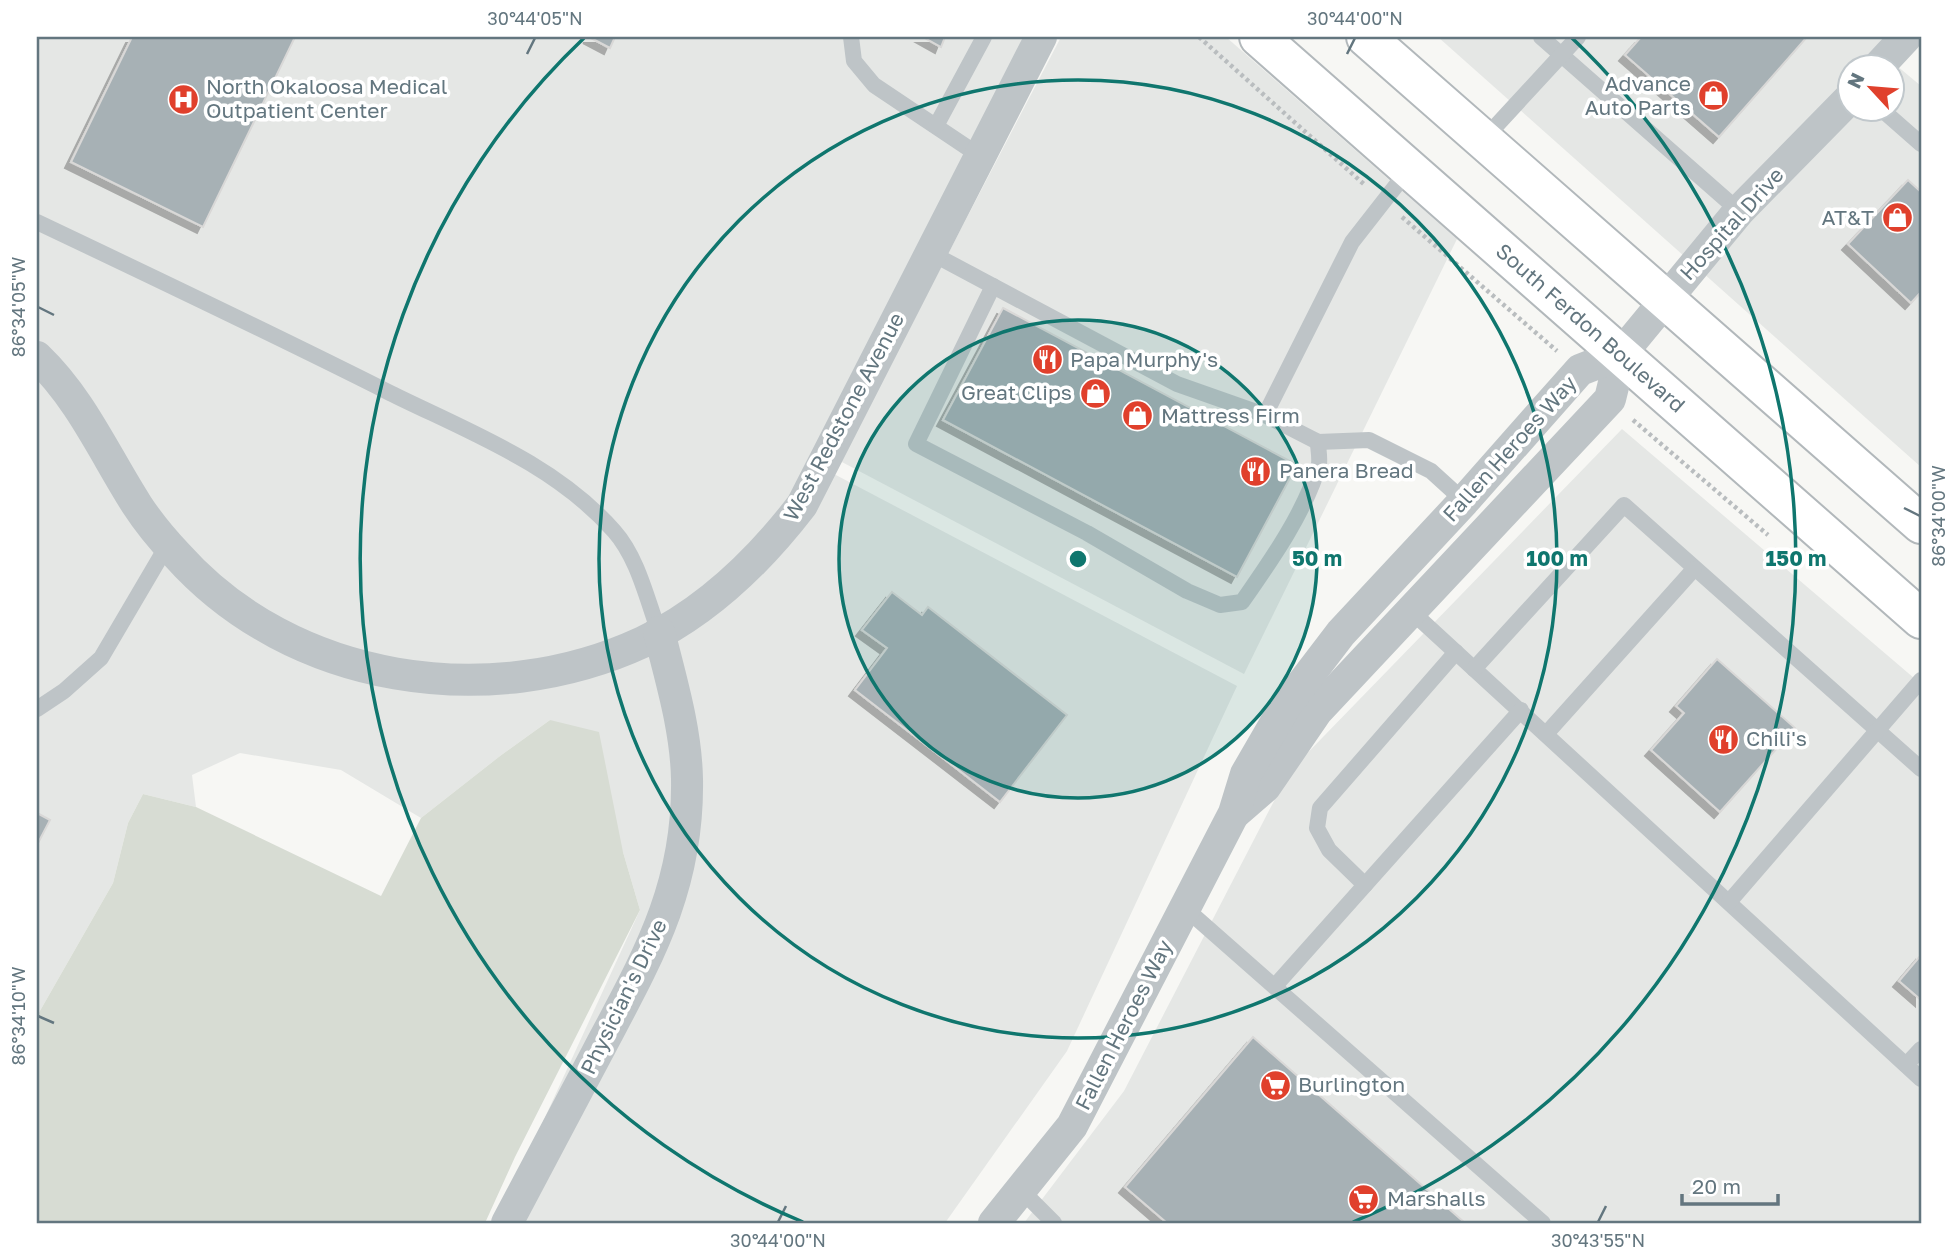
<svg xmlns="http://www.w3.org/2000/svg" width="1958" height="1260" viewBox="0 0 1958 1260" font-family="'Golos Text',sans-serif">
<defs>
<filter id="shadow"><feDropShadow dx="-6" dy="6" stdDeviation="0" flood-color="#0004"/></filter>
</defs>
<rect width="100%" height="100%" fill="#f7f7f4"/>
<!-- built -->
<g fill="#e5e7e5" fill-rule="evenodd">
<path d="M37,37H1043L834,474L1237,686L1067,1051L945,1223H528L503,1209L640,910L623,852L550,720L500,756L421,818L341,770L240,753L192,775L196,807L143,794L128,823L113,883L37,1016Z"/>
<path d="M1061,37H1226L1457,239L1244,674L840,461Z"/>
<path d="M1438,37H1900L1884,55L1921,86V467ZM1850,66H1892V108H1850Z"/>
<path d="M1622,429L1921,684V1223H1024L1124,1091L1289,772Z"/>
</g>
<!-- green -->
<path fill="#d7dcd3" d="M550,720L599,732L623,852L640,910L515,1157L485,1223H37V1016L113,883L128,823L143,794L196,807L381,896L421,818L500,756Z"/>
<!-- building -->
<g fill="#a7b1b5" stroke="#d9d8d7" stroke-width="2" filter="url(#shadow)">
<path d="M132,37H295L203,227L71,162Z"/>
<path d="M589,37H615L610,48Z"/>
<path d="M923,37H945L941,47Z"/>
<path d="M1641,37H1807L1719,137L1625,55Z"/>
<path d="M1908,180L1921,192V292L1911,303L1848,244Z"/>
<path d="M1003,308L1297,465L1237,577L943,420Z"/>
<path d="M892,592L922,615L928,607L1067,715L1000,802L855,690L887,648L862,630Z"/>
<path d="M1717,659L1795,728L1720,812L1651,750L1684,713L1676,706Z"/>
<path d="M37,813L50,820L37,845Z"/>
<path d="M1921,955V1000L1899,981Z"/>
<path d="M1253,1037L1465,1223H1167L1125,1187Z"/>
</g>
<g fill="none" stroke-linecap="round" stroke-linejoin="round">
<defs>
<g id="primary">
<path id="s1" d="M1259,37L1921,619"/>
<path d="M1366,37L1921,524"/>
</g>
</defs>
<!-- primary casing -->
<use href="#primary" stroke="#b2b8bb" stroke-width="42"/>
<!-- path -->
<g stroke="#b9bdbf" stroke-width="4.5" stroke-dasharray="3.5 3.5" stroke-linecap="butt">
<path d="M1199,37L1366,186"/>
<path d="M1402,217L1557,351"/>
<path d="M1633,420L1768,535"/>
</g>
<!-- service -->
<g stroke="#bec4c7" stroke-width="16">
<path d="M851,37L854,61L874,85L980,156"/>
<path d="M1541,37L1739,211"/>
<path d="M1880,108L1921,144"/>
<path d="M936,126L984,37"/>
<path d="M1483,140L1578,37"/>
<path d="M37,222C155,278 273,334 390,393C469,432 555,464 614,531C638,558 647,600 659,632"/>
<path d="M931,253L1177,384L1265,415L1352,242L1409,169"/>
<path d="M993,286L916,444L1087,533L1187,591L1220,605L1242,602C1270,562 1306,511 1319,464C1320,457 1318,449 1318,442"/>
<path d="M1265,415L1318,442L1369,440L1431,471L1464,501"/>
<path d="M1411,611L1921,1079"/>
<path d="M1474,669L1624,505L1921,769"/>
<path d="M37,709L64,691L101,658L168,544"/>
<path d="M1546,734L1694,569"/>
<path d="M1365,885L1329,850L1317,828L1320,808L1456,652"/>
<path d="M1729,902L1921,680"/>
<path d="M1185,908L1543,1223"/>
<path d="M1275,986L1521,710"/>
<path d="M1906,1065L1921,1049"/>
<path d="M1021,1190L1054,1223"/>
</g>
<!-- minor -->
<g stroke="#bec4c7" stroke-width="32">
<path d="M1879,66L1906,37"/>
<path d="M37,357C81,399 105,455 137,505C148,522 163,540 177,555C292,684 490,713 643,642C708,611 759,561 802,505L1041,37"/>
<path d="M1235,813L1265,787L1317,711L1610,399L1621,354L1739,211L1850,98"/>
<path d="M507,1223C537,1167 567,1110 597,1053C646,960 689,889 687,779C686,729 671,680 659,632"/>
<path d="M994,1223L1072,1126L1234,813L1246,774L1286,705L1341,633L1464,501L1580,370L1621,354"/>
</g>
<!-- primary -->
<use href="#primary" stroke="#fff" stroke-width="38"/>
</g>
<!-- ticks -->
<path fill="none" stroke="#63767f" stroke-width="2.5" d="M527,54L535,38M1347,54L1355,38M38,307L54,315M1904,508L1920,516M38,1016L54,1023M778,1222L786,1206M1598,1222L1606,1206"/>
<!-- distance rings -->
<circle cx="1078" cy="559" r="239" fill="#0f766e" fill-opacity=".12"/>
<g fill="none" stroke="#0f766e" stroke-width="3.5">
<circle cx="1078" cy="559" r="239"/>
<circle cx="1078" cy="559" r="479"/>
<path d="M803 1222A718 718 0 0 1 584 38M1572 38A718 718 0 0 1 1353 1222"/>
</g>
<!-- icons -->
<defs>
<symbol id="shop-disc" viewBox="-11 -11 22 22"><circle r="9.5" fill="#e0402c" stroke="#fff"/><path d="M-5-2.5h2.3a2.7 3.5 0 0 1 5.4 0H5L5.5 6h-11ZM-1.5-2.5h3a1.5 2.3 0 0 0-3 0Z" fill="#fff"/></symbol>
<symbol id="hospital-disc" viewBox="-11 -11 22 22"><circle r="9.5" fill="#e0402c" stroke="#fff"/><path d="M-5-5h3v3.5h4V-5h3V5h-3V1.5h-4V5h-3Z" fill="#fff"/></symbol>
<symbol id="restaurant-disc" viewBox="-11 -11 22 22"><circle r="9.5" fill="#e0402c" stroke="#fff"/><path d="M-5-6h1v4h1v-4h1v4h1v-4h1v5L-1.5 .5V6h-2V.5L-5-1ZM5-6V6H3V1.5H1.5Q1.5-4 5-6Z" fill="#fff"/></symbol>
<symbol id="supermarket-disc" viewBox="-11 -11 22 22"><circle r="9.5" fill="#e0402c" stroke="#fff"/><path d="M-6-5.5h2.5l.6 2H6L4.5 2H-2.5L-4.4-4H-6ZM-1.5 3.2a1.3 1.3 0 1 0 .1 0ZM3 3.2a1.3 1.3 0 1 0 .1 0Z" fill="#fff"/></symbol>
</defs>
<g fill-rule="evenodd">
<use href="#shop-disc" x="1696" y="78" width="35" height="35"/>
<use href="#hospital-disc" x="166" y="82" width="35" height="35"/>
<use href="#shop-disc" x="1880" y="200" width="35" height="35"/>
<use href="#restaurant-disc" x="1030" y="342" width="35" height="35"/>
<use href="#shop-disc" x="1078" y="376" width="35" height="35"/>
<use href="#shop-disc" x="1120" y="398" width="35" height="35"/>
<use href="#restaurant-disc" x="1238" y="454" width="35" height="35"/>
<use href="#restaurant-disc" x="1706" y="722" width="35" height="35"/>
<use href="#supermarket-disc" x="1258" y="1068" width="35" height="35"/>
<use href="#supermarket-disc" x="1346" y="1182" width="35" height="35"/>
</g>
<g text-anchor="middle" stroke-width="7" stroke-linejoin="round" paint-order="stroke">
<!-- poi labels -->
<g font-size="21" fill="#63767f" stroke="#fff" text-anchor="start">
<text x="1691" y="91" text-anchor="end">Advance<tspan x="1691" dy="24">Auto Parts</tspan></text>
<text x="206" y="94">North Okaloosa Medical<tspan x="206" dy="24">Outpatient Center</tspan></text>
<text x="1874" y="225" text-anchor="end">AT&amp;T</text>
<text x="1070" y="367">Papa Murphy's</text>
<text x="1072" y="400" text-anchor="end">Great Clips</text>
<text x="1161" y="423">Mattress Firm</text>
<text x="1279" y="478">Panera Bread</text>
<text x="1746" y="746">Chili's</text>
<text x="1298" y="1092">Burlington</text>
<text x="1387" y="1206">Marshalls</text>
</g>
<!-- street labels -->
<g font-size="21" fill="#63767f" stroke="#fff">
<text transform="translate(1732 224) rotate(-48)" y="7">Hospital Drive</text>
<text dy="7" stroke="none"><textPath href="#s1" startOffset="441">South Ferdon Boulevard</textPath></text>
<text transform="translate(844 417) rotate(-62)" y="7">West Redstone Avenue</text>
<text transform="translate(1510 449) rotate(-48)" y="7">Fallen Heroes Way</text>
<text transform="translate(624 997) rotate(-64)" y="7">Physician's Drive</text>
<text transform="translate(1124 1025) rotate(-63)" y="7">Fallen Heroes Way</text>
</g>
</g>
<circle cx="1078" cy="559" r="10" fill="#0f766e" stroke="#fff" stroke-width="3.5"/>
<g font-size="21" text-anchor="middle" font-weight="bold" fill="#0f766e" stroke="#fff" stroke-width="7" stroke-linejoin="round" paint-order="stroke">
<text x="1317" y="566">50 m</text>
<text x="1557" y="566">100 m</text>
<text x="1796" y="566">150 m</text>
</g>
<!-- border -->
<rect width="1958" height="1260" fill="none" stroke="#ffffff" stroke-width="77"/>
<!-- north arrow -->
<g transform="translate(1871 88) rotate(296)"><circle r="33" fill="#ffffff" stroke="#c1c8cc" stroke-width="2"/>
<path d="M0-5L12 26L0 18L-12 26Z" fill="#e0402c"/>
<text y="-10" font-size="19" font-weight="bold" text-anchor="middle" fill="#63767f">N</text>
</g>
<!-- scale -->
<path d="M1682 1194v10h96v-10" fill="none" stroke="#63767f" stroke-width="3.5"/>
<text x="1692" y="1194" font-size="21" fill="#63767f" stroke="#ffffff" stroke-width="5" paint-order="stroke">20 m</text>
<rect x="38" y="38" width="1882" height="1184" fill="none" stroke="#63767f" stroke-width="2.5"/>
<g font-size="18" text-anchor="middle" fill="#63767f">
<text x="535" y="25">30°44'05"N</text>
<text x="1355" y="25">30°44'00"N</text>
<text transform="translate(19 307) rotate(-90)" y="6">86°34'05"W</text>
<text transform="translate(1939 516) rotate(-90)" y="6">86°34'00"W</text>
<text transform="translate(19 1016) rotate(-90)" y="6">86°34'10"W</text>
<text x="778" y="1247">30°44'00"N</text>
<text x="1598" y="1247">30°43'55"N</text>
</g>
</svg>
